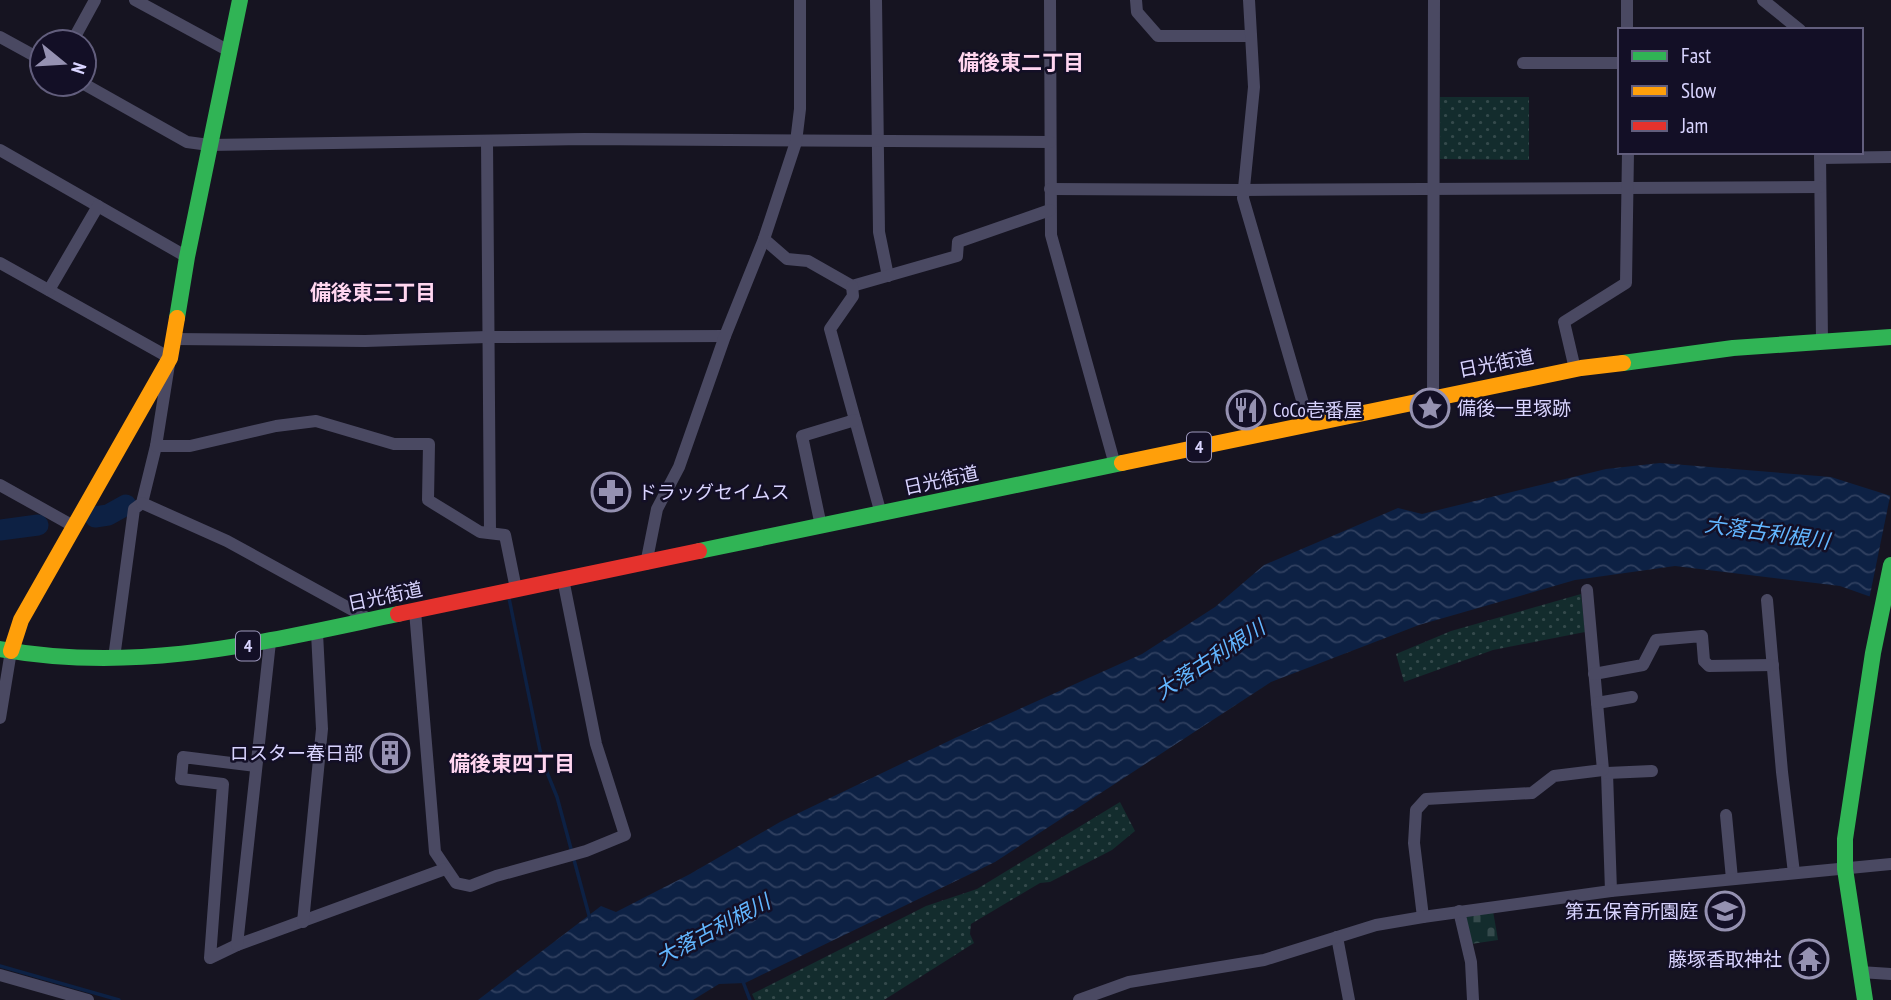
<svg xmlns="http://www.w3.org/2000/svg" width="1891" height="1000" viewBox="0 0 1891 1000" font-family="'PT Sans Narrow','Noto Sans JP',sans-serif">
<defs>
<pattern id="cemetery-stones" width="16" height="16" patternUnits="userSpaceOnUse" patternTransform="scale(1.75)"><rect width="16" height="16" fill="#132c2d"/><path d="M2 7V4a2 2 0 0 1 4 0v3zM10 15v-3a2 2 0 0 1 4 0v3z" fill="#354a4c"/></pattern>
<pattern id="park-dots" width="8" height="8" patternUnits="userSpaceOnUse" patternTransform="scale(1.75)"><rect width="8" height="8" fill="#132c2d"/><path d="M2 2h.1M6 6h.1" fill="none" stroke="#354a4c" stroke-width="1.8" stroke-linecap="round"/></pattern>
<pattern id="water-waves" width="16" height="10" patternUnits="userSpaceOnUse" patternTransform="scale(1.75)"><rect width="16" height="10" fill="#0d2144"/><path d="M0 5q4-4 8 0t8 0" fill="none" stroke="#304060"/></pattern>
</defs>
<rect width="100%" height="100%" fill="#161421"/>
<!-- cemetery -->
<path fill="url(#cemetery-stones)" d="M1493,911L1498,940L1471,944L1465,919L1469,915Z"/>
<!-- park -->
<g fill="url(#park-dots)">
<path d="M1440,97H1529V160L1440,159Z"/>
<path d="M1581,594L1585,632L1493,650L1404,682L1396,654L1451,631Z"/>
<path d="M1120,802L1135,831L1112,850L1050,882L1040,883L971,924L970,934L974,943L884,1000H755L752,994L926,906L977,889Z"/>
</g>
<!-- water -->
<path fill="url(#water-waves)" d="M1660,463L1831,477L1891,496V604L1840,586L1675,566L1575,580L1419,625L1271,682L995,862L745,983L719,984L693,1000H478L601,906L616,912L690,874L780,822L955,738L1142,654L1215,607L1264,565L1398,508L1422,514L1606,469Z"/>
<!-- pier -->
<path fill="#161421" d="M1891,492V608L1869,600Z"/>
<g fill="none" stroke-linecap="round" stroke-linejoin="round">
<!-- stream -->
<g stroke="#0d2144" stroke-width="3.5">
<path d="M509,598L542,760L557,797L590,919"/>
<path d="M0,966L119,1000"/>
<path d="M742,979L750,1000"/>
</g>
<!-- river -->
<g stroke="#0d2144" stroke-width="21">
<path d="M95,517L108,515L126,505"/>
<path d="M0,530L38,525"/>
</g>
<!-- street -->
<g stroke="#4a4962" stroke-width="12">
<path d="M135,0L229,51"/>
<path d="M876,0L879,232L888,276"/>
<path d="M1050,0L1051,235L1115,465"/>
<path d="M1136,0L1137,12L1158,36H1251"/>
<path d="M1249,0L1254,87L1243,198L1309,424"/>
<path d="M1763,0L1800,30"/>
<path d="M1627,30V0"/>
<path d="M0,37L42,60"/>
<path d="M72,42L95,0"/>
<path d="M1523,63H1620"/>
<path d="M84,84L187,142L209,145L584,139L1050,142"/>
<path d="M487,141L490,533"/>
<path d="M0,150L187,257"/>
<path d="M1820,152L1822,341"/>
<path d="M1820,158L1891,157"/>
<path d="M1050,189L1242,190L1820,187"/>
<path d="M764,239L787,259L808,261L852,286L957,256L958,242L1050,210"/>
<path d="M0,263L170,358L156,446L142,503L134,509L114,658"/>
<path d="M852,286L853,296L830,329L881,514"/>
<path d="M49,290L98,206"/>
<path d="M174,339L365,341L487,337L725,336"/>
<path d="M1575,369L1564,322L1626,283L1628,152"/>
<path d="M1433,398L1434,0"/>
<path d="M156,446H190L276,426L316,421L394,444H429L428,500L480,532L505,535L516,589"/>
<path d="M0,485L75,527"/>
<path d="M142,503L227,541L367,618"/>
<path d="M821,526L802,436L855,420"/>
<path d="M646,564L657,509L679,467L725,336L764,239L796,142L800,109V0"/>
<path d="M1587,590L1603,770L1607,773L1611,891"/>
<path d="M1767,600L1782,772L1794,873"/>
<path d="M415,611L435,852L456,883L470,886L496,876L586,851L625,835L596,744L563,579"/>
<path d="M1594,674L1643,665L1656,640L1702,636L1704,661L1709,666L1773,665"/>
<path d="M1597,703L1632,697"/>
<path d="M0,718L11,651"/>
<path d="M256,766L183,757L181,779L223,784L210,958L237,945L445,869"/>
<path d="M1607,773L1652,771"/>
<path d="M1726,815L1732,879"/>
<path d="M1459,911L1471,962L1473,1000"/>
<path d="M1423,917L1414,843L1416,810L1426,799L1532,793L1554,776L1603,770"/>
<path d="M303,922L322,729L317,633"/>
<path d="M1337,937L1349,1000"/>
<path d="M237,945L270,642"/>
<path d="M1860,972L1891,974"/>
<path d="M0,975L88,1000"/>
<path d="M1079,1000L1129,982L1264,960L1376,925L1423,917L1611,891L1891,864"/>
</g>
<!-- fast -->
<g stroke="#30b455" stroke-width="16">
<path d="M177,318L187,257L240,0"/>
<path d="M1623,363L1733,348L1891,337"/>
<path d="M699,551L1122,463"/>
<path d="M0,649C139,674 263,642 398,614"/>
<path d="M1865,1000L1845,869V839L1873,653L1891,565"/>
</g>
<!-- slow -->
<g stroke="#ff9f0a" stroke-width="16">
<path d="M1122,463L1581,368L1623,363"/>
<path d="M11,651L21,620L170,358L177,318"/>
</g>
<!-- jam -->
<path stroke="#e5322d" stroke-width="16" d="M398,614L699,551"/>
</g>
<!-- icons -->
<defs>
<symbol id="sight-ring" viewBox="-11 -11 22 22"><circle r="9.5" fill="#130f26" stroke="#9591b1" stroke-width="1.5"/><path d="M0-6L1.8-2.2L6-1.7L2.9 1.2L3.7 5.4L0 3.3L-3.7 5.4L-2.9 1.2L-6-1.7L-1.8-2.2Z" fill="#9591b1"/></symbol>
<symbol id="restaurant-ring" viewBox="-11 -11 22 22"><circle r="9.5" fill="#130f26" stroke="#9591b1" stroke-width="1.5"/><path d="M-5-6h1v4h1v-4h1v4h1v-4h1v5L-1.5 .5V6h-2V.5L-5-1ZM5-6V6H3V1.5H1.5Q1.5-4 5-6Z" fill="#9591b1"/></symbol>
<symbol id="pharmacy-ring" viewBox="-11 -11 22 22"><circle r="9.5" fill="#130f26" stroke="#9591b1" stroke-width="1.5"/><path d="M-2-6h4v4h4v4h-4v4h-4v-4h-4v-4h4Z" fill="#9591b1"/></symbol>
<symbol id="building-ring" viewBox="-11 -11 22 22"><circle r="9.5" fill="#130f26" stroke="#9591b1" stroke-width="1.5"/><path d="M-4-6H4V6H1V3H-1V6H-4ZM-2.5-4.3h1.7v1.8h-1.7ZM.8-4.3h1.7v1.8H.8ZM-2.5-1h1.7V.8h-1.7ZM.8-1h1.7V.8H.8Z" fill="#9591b1"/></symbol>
<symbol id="school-ring" viewBox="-11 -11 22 22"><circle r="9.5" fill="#130f26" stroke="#9591b1" stroke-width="1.5"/><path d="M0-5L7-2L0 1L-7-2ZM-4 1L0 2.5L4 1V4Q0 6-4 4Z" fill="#9591b1"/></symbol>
<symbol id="temple-ring" viewBox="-11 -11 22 22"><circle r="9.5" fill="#130f26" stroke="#9591b1" stroke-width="1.5"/><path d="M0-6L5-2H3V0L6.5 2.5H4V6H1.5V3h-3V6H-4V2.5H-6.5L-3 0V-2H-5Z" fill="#9591b1"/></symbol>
</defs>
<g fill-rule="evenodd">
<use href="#sight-ring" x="1408" y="386" width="44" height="44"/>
<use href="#restaurant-ring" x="1224" y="388" width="44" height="44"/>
<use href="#pharmacy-ring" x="589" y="470" width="44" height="44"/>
<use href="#building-ring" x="368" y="731" width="44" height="44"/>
<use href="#school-ring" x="1703" y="889" width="44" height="44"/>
<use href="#temple-ring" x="1787" y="937" width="44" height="44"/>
</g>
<g text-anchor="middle" stroke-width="5" stroke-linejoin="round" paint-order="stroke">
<!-- shield labels -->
<g fill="#130f26" stroke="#9e99be" stroke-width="2">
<rect x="1187" y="432.5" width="24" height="29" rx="5"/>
<rect x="236" y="631.5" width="24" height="29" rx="5"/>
</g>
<g font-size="18" font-weight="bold" fill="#d9d4ff">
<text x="1199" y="453">4</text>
<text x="248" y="652">4</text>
</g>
<!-- street labels -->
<g font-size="19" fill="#d9d4ff" stroke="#130f26">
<text transform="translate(1496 363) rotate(-11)" y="7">日光街道</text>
<text transform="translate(941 480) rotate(-12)" y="7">日光街道</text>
<text transform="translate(385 596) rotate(-12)" y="7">日光街道</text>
</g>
<!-- poi labels -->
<g font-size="19" fill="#d9d4ff" stroke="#130f26" text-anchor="start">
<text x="1457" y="415">備後一里塚跡</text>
<text x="1273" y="417">CoCo壱番屋</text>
<text x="638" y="499">ドラッグセイムス</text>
<text x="363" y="760" text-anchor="end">ロスター春日部</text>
<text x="1698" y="918" text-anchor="end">第五保育所園庭</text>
<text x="1782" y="966" text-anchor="end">藤塚香取神社</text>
</g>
<!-- neighbourhood labels -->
<g font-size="21" font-weight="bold" fill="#ffd6f0" stroke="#130f26">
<text x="1021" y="70">備後東二丁目</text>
<text x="373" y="300">備後東三丁目</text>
<text x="512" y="771">備後東四丁目</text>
</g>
<!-- water labels -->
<g font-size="21" font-style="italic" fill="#62b6ff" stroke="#130f26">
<text transform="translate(1767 533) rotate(8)" y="7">大落古利根川</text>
<text transform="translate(1210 660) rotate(-33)" y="7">大落古利根川</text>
<text transform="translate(713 930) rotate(-28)" y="7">大落古利根川</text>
</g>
</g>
<!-- legend -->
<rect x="1618" y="28" width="245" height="126" fill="#130f26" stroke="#625e7d" stroke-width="2"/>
<rect x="1632" y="51" width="35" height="10" fill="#30b455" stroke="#625e7d" stroke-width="2"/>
<text x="1681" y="63" font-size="21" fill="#d9d4ff">Fast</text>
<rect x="1632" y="86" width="35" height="10" fill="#ff9f0a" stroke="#625e7d" stroke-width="2"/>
<text x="1681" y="98" font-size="21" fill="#d9d4ff">Slow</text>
<rect x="1632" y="121" width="35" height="10" fill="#e5322d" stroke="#625e7d" stroke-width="2"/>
<text x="1681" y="133" font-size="21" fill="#d9d4ff">Jam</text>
<!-- north arrow -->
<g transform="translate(63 63) rotate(108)"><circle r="33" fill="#130f26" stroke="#625e7d" stroke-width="2"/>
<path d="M0-5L12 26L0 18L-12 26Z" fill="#9591b1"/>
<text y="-10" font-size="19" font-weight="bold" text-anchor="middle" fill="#d9d4ff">N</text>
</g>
</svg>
